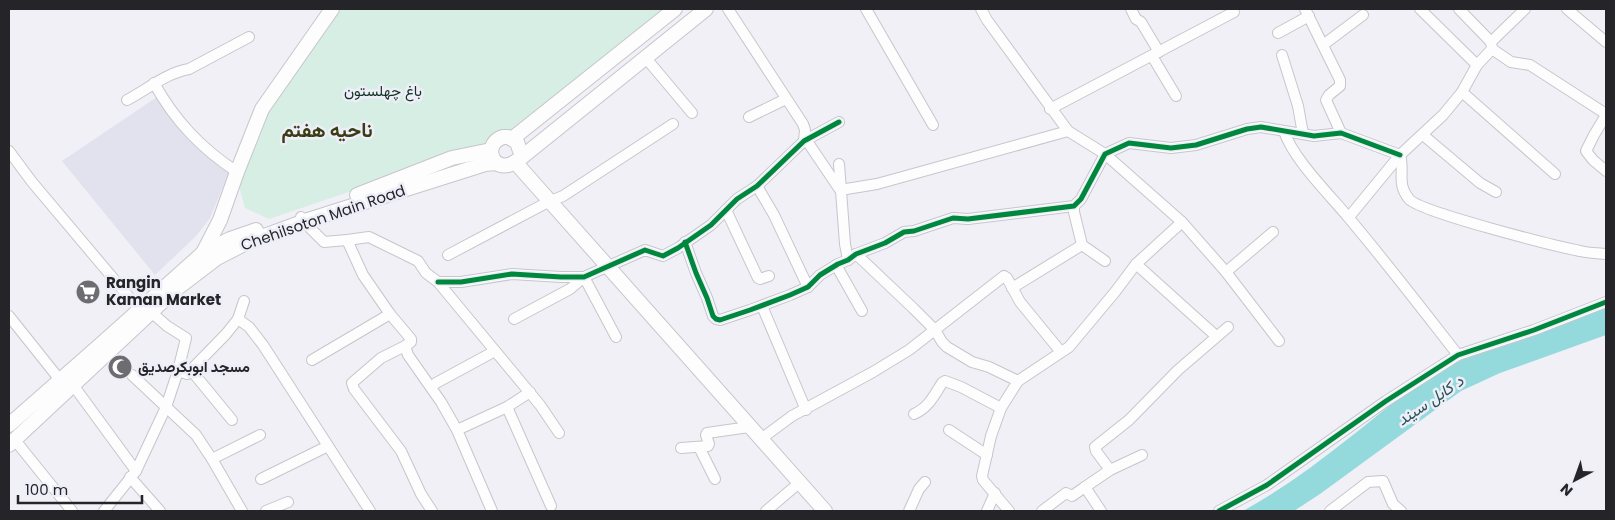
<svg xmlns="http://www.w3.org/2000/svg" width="1615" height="520" viewBox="0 0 1615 520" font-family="Poppins,Vazirmatn,sans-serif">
<rect width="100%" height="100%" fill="#f0f0f6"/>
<!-- built -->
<path fill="#e1e2ee" d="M157,97L184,135L229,172L210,218L196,236L155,275L62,161Z"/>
<!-- green -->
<path fill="#d6eee3" d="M339,9H665L513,132L489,140L481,147L269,219L245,208L237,179L257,130Z"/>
<!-- water -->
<path fill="#94dadd" d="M1606,305V335L1500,373L1461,391L1320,494L1294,511H1243C1281,490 1315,465 1349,438C1370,422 1390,404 1412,389C1470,348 1540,329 1606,305Z"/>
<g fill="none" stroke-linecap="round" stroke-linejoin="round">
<defs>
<g id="street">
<path d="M728,9L803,124L805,130L804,141"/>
<path d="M866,9L933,125"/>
<path d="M981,9L987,20L1068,131L1105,154L1182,222L1226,272L1279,341"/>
<path d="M1131,9L1136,19L1141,22L1159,52"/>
<path d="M1305,9L1340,80V86L1329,95L1326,100L1341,133"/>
<path d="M1420,9L1477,65"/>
<path d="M1459,9L1491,42"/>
<path d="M1567,9L1606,42"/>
<path d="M1278,33L1309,16"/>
<path d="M1323,45L1363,15"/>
<path d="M1492,49L1511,62L1530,65L1606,114"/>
<path d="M1282,55L1298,106L1303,134"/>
<path d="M1152,56L1176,96"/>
<path d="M645,57L692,113"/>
<path d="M154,83C175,121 201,148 237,172"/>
<path d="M1462,92L1555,174"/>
<path d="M127,100C148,89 166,73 189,69L249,37"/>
<path d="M1050,109L1234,12"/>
<path d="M1606,115L1594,135L1586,151L1593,160L1606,171"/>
<path d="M749,117L786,99"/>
<path d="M1284,131C1293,159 1329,194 1348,217C1386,262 1422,309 1458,355"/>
<path d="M1423,135L1480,183L1496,192"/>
<path d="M804,141L809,144L840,190L877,184L1068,131"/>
<path d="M9,151L32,182L139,309"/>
<path d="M1400,155C1405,172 1396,183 1409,199C1420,212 1555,246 1580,251C1588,253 1597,253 1606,254"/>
<path d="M839,164L845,244L848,260"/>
<path d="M757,186L774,215L808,287"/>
<path d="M1074,206V212L1082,245L1105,261"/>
<path d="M726,210L758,278L760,279L769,276"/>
<path d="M301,217L310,228L324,242L347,240L369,237L418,261L426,273L438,282L540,405L559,433"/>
<path d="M1349,217L1400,155L1443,115L1462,92L1477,65L1492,49L1491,42L1525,9"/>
<path d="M347,240L363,275L390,314L411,339V342L405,346L408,355L441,402L457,430L492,511"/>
<path d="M685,242L696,273L707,298L713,316L716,319L720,320L750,310L790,295L808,287L820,275L838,264L848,260L856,254L885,243L904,232L914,231L953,218L968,219L1074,206L1081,199L1105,154L1129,143L1171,148L1196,145L1247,129L1261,127L1314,136L1341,133L1400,155"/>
<path d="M856,254L914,309L935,330L942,342L947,347L972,362L989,367L1018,381"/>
<path d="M448,255L548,202L563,196L673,124"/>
<path d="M1136,264L1216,336"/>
<path d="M836,265L862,311"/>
<path d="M1226,272L1273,232"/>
<path d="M438,282H461L512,274L561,277H584L645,250L663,256L678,248L711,225L737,199L757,186L804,141L839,122"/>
<path d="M1012,288L1082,245"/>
<path d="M762,306L806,410"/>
<path d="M9,316L60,380"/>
<path d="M238,319L249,327L263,345L370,511"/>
<path d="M514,319L570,289L584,277L616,337"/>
<path d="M405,346L381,358L352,383L354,389L401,451L421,494L432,511"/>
<path d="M312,360L390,314"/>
<path d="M191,370L232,420"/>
<path d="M178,371L187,374L226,334L238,319L244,301"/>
<path d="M132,375L196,435L212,459L242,511"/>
<path d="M436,383L495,351"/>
<path d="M73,385L136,471"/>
<path d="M507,407L551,506"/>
<path d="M914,414C928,408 934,396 942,383L945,381L961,387L1001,408"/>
<path d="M457,430L507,407L530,392"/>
<path d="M949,430L987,455"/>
<path d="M14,439L72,511"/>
<path d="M761,439L792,416L873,372L909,350L1004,276L1007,278L1020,302L1061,352"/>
<path d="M699,447L715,479"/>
<path d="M681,448L708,446L709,444L706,435L707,433L749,427"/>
<path d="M212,459L260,435"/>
<path d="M1110,470L1096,451L1095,447L1129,420L1178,370L1228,327"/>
<path d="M130,477L160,511"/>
<path d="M261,479L328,446"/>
<path d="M104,511L136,471L166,407L178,371L186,338L167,326L151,312"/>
<path d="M266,511L288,502"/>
<path d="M766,511L799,483"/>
<path d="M909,511L919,489L925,482"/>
<path d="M987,511L995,493"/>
<path d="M1009,511L983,480L982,476L991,436L1001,408L1018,381L1069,347L1115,292L1136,264L1182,222"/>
<path d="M1042,511L1066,493L1072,496L1085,487"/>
<path d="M1101,511L1085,487L1110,470L1142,455"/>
<path d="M1219,511L1267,485L1386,401L1458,355L1534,330L1606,302"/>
<path d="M1330,511L1368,482L1383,481L1393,504L1401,511"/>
</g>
<g id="secondary">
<path d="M503,137H508L517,142L522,157C518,160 514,164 508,165C490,169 484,143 503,137Z"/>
<path d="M513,138L675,9"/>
<path d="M522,157L706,9"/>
<path d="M515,162L825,511"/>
<path d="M357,195L452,158L491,150"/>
<path d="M203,253L220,220L237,172L262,109L332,9"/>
<path d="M9,425L99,346L203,253L230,239L256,230"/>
<path d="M9,445L175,290L217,258L248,242L305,221L485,164L497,163"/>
</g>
</defs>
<!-- street casing -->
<use href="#street" stroke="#c6c6cb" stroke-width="12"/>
<!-- secondary casing -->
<use href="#secondary" stroke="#c6c6cb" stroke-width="16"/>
<!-- street -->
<use href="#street" stroke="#fdfdfe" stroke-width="10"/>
<!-- secondary -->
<use href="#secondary" stroke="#fdfdfe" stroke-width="14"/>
<defs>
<g id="cycleway">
<path d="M685,242L696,273L707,298L713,316L716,319L720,320L750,310L790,295L808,287L820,275L838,264L848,260L856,254L885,243L904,232L914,231L953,218L968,219L1074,206L1081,199L1105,154L1129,143L1171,148L1196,145L1247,129L1261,127L1314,136L1341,133L1400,155"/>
<path d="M438,282H461L512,274L561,277H584L645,250L663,256L678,248L711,225L737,199L757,186L804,141L839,122"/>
<path d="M1219,511L1267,485L1386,401L1458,355L1534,330L1606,302"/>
</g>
</defs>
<!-- cycleway casing -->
<use href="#cycleway" stroke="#eeeef8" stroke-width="8"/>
<!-- cycleway -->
<use href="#cycleway" stroke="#00873e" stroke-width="5"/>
</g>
<!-- icons -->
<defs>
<symbol id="supermarket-disc" viewBox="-11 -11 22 22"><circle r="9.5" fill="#6c6c71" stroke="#eeeef8"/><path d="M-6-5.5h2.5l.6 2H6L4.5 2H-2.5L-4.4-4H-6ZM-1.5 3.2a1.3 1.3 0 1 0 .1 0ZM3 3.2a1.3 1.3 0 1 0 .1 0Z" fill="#fff"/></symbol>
<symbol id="mosque-disc" viewBox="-11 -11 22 22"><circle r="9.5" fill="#6c6c71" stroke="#eeeef8"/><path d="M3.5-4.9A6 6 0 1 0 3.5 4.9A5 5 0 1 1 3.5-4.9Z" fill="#fff"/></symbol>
</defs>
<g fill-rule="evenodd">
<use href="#supermarket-disc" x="74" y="278" width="28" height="28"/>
<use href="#mosque-disc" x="106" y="353" width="28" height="28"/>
</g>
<g text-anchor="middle" stroke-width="5" stroke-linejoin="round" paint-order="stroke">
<!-- park labels -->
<g font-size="15" fill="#123323" stroke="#eeeef8">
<text x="383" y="96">باغ چهلستون</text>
</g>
<!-- street labels -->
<g font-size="15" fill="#252529" stroke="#eeeef8">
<text transform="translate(323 218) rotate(-19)" y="5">Chehilsoton Main Road</text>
</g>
<!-- poi labels -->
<g font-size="15" font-weight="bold" fill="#252529" stroke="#eeeef8" text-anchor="start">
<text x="106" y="288">Rangin<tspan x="106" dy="17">Kaman Market</tspan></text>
<text x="138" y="372">مسجد ابوبکرصدیق</text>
</g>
<!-- water labels -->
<g font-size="16" font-style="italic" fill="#255252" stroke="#eeeef8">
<text transform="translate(1430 400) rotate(-34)" y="6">د کابل سيند</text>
</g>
<!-- district labels -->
<g font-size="20" font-weight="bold" fill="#3a3c13" stroke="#eeeef8">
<text x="327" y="137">ناحیه هفتم</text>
</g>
</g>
<!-- border -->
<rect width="1615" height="520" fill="none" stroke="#252529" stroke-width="20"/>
<!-- north arrow -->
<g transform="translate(1575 480) rotate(221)" stroke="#eeeef8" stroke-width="4" paint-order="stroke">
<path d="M0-4L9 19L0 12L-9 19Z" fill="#252529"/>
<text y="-8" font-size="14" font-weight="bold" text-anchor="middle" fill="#252529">N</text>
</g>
<!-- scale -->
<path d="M18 495v8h124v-8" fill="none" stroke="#252529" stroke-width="2.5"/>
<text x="25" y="495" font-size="15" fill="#252529" stroke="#eeeef8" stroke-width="4" paint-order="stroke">100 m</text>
</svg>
